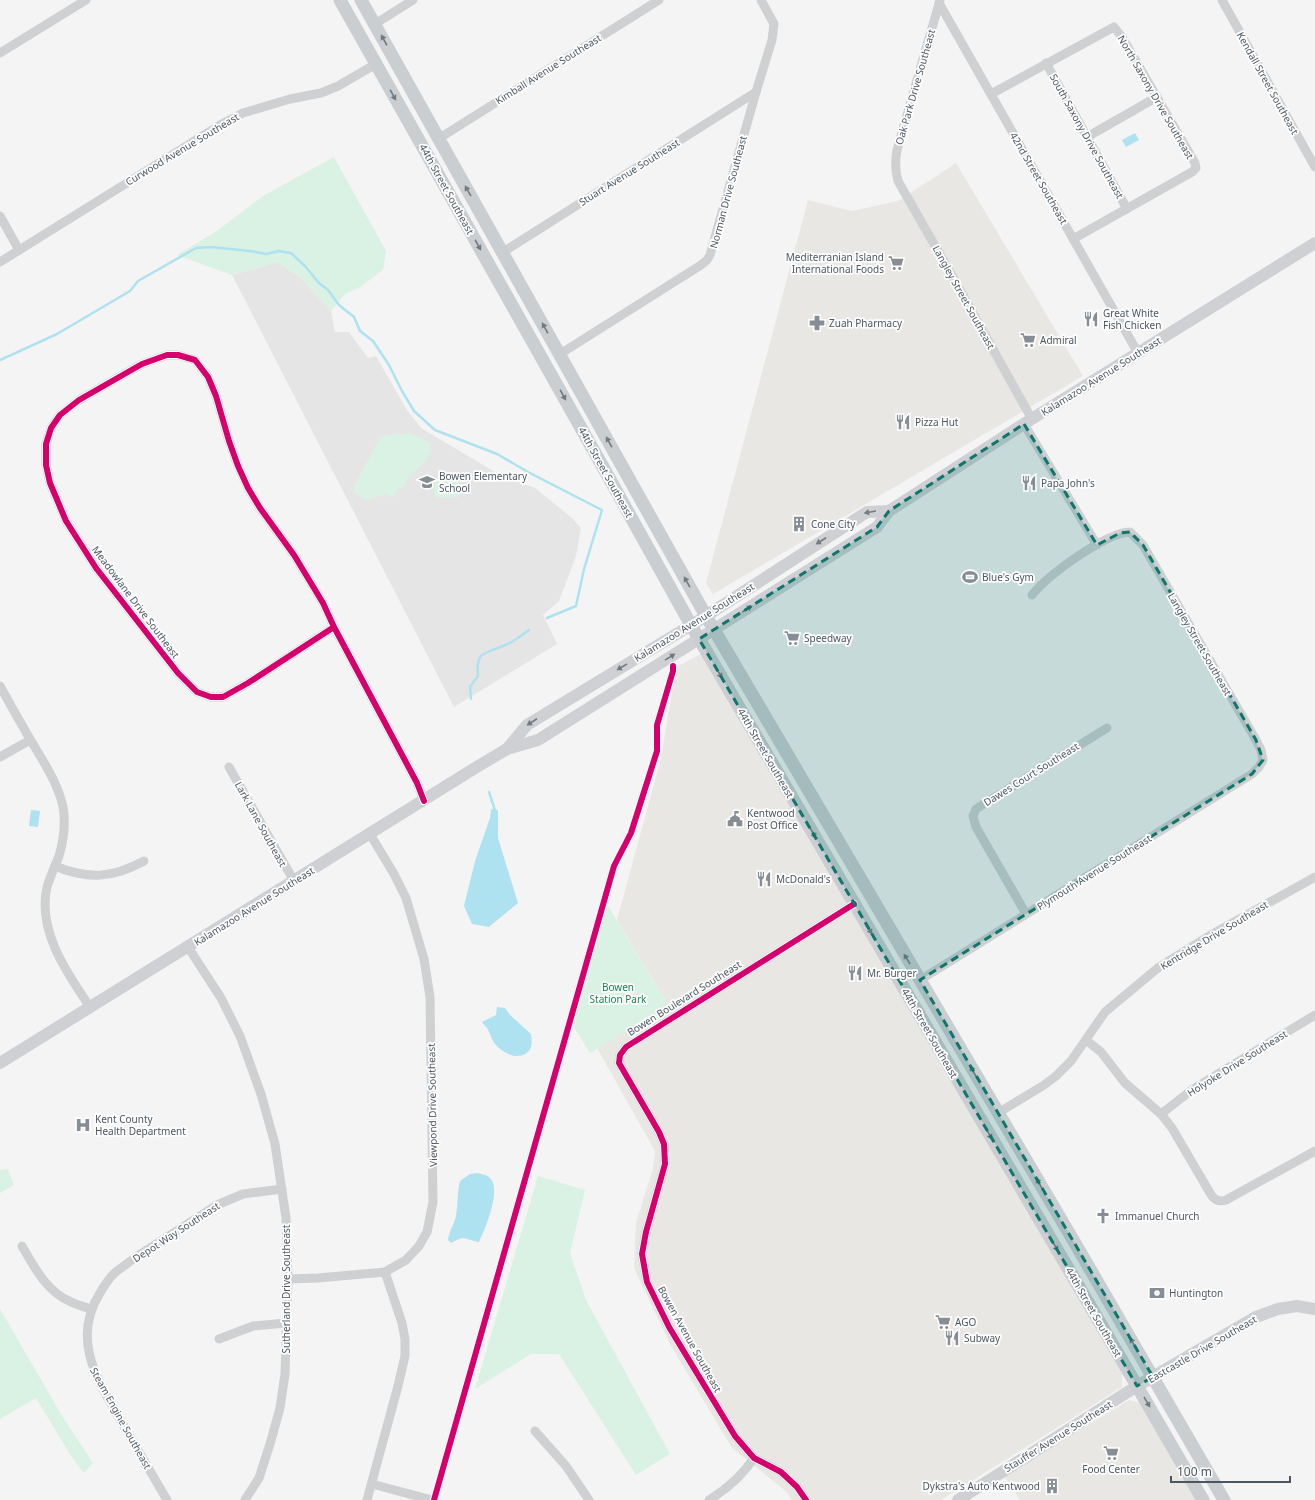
<svg xmlns="http://www.w3.org/2000/svg" width="1315" height="1500" viewBox="0 0 1315 1500" font-family="'Noto Sans',sans-serif">
<rect width="100%" height="100%" fill="#f4f4f4"/>
<!-- commercial -->
<g fill="#e8e7e3">
<path d="M956,163L1083,376L713,594L706,583L808,200L852,211L898,201Z"/>
<path d="M703,653L1122,1368V1387L941,1500H792L787,1492L732,1448L671,1346L634,1268L636,1222L653,1169L655,1151L597,1048L668,1005L617,920L661,758L676,667Z"/>
<path d="M1129,1400L1140,1403L1198,1500H1020L1004,1476Z"/>
</g>
<!-- education -->
<path fill="#e6e5e6" d="M278,262L301,278L331,311L335,332H349L368,358L376,356L407,410L421,428L500,475L535,488L572,518L581,528L576,556L559,601L543,615L557,644L454,707L232,275Z"/>
<!-- green -->
<g fill="#d9f2e3">
<path d="M334,157L386,251L383,270L360,287L345,294L331,311L301,278L278,262L232,275L177,255L217,231L263,196Z"/>
<path d="M411,433L430,443C433,460 417,467 408,478C406,481 405,484 404,487L398,489L395,496L391,497L386,494L368,500L354,493L353,488L381,436Z"/>
<path d="M459,480V497L435,498L434,481Z"/>
<path d="M605,901L668,1005L590,1053L571,1022Z"/>
<path d="M8,1169L14,1185L0,1193V1170Z"/>
<path d="M538,1176L585,1190L570,1253L586,1300L670,1454L636,1475L559,1354H531L475,1389Z"/>
<path d="M0,1309L62,1416L93,1463L84,1473L71,1456L36,1398L0,1419Z"/>
</g>
<!-- water -->
<g fill="#aee2f0">
<path d="M1135,133L1139,140L1126,147L1122,140Z"/>
<path d="M494,807L498,811V838L518,903L489,927L472,924L464,906L475,861L490,818L491,810Z"/>
<path d="M31,810L40,811L38,827L29,826Z"/>
<path d="M497,1007L505,1008L510,1015L531,1034C532,1042 533,1050 525,1054C514,1060 499,1051 493,1041C491,1038 491,1035 489,1032C488,1028 484,1025 482,1022L496,1015Z"/>
<path d="M478,1173C481,1174 487,1175 489,1177C503,1188 485,1229 479,1242C465,1240 466,1234 451,1243L448,1240C449,1231 454,1225 456,1216C458,1205 457,1193 460,1181L470,1174Z"/>
</g>
<g fill="none" stroke-linecap="round" stroke-linejoin="round">
<!-- stream -->
<g stroke="#aee2f0" stroke-width="2.5">
<path d="M0,360L57,334L130,291L138,281L196,248L211,247L250,251L266,254L279,251L291,253L305,266L319,283L328,290L339,305L354,317L360,331L373,341L389,365L402,391L414,411L435,430L497,454L528,472L602,510L584,569L576,606L547,618"/>
<path d="M471,699L470,687L478,676C475,650 486,654 505,645C514,642 522,635 529,630"/>
<path d="M489,792L494,807"/>
</g>
<!-- street -->
<g stroke="#ced0d2" stroke-width="9">
<path d="M940,0L897,150C895,160 895,170 898,181L946,265L1029,414L1030,420"/>
<path d="M1222,0L1315,167"/>
<path d="M939,3L1138,353"/>
<path d="M375,24L413,0"/>
<path d="M0,53L86,0"/>
<path d="M1046,63L1127,209"/>
<path d="M991,94L1114,27L1122,37L1195,163L1196,168L1192,172L1073,239"/>
<path d="M1087,137L1157,97"/>
<path d="M438,139L659,0"/>
<path d="M0,216L19,250"/>
<path d="M503,252L756,92"/>
<path d="M0,262L220,125L243,113L290,99L321,93L338,86L376,64"/>
<path d="M560,354L701,265L707,260L710,255L756,92L772,40L774,24L761,0"/>
<path d="M1024,424L1097,545"/>
<path d="M334,627L248,683L223,697H211L197,692L178,673L96,568L66,521L50,483L46,465V444L51,428L60,415L79,400L142,364L167,355H178L195,360L208,377L216,396L229,441L238,466L248,488L260,508L294,555L323,603L334,627L417,783L424,801"/>
<path d="M0,686C10,704 20,722 30,739C43,761 62,789 64,814C65,828 63,843 59,856C55,866 50,877 47,887C37,931 67,973 90,1007"/>
<path d="M0,757L30,740"/>
<path d="M229,767L294,881"/>
<path d="M55,866C88,880 113,878 144,861"/>
<path d="M1026,914L976,827L973,816L976,809L1107,728"/>
<path d="M188,947L221,998L240,1036L261,1094L275,1144L286,1218L288,1279L285,1374L280,1408L270,1444L259,1478L245,1500"/>
<path d="M920,980L1252,774L1259,767L1263,760L1261,750L1256,740L1143,545L1130,532C1105,533 1048,575 1032,595"/>
<path d="M1086,1040L1101,1052L1125,1083L1161,1114L1172,1128L1210,1193C1214,1200 1218,1202 1226,1200L1315,1151"/>
<path d="M998,1113L1044,1085L1056,1076L1071,1061L1105,1012L1159,967L1209,936L1315,877"/>
<path d="M1161,1114L1193,1089L1315,1015"/>
<path d="M22,1246C34,1267 47,1292 71,1302C77,1305 85,1307 91,1309"/>
<path d="M288,1279L318,1278L385,1272L406,1260L419,1246L427,1232L433,1202L430,997L424,959L406,898L394,874L370,834"/>
<path d="M219,1339L253,1326L286,1323"/>
<path d="M535,1431L566,1466L589,1500"/>
<path d="M372,1484L432,1500"/>
<path d="M167,1500C153,1476 139,1452 125,1428C101,1385 69,1342 100,1293C105,1285 109,1277 117,1271L136,1257L217,1205L243,1194L282,1189"/>
<path d="M367,1500L398,1386L405,1356V1339L402,1323L385,1272"/>
<path d="M709,1500C727,1489 742,1476 754,1458"/>
<path d="M806,1500L797,1487L781,1472L754,1458L735,1436L669,1327L647,1282L642,1254L646,1232L665,1164L664,1144L659,1132L619,1063L620,1055L626,1047L854,904"/>
</g>
<!-- secondary -->
<g stroke="#ced0d4" stroke-width="12">
<path d="M507,749L527,725L706,616L867,512L889,511"/>
<path d="M0,1063L480,765L507,749L538,740L877,527L889,511L1030,420L1315,243"/>
<path d="M958,1500L1137,1386L1256,1317L1278,1309L1297,1306L1315,1309"/>
</g>
<!-- primary -->
<g stroke="#caced1" stroke-width="13">
<path d="M340,0L603,467L691,625L1137,1386L1203,1500"/>
<path d="M361,0L706,616L1079,1250L1224,1500"/>
</g>
<defs>
<g id="cycleway">
<path d="M334,627L248,683L223,697H211L197,692L178,673L96,568L66,521L50,483L46,465V444L51,428L60,415L79,400L142,364L167,355H178L195,360L208,377L216,396L229,441L238,466L248,488L260,508L294,555L323,603L334,627L417,783L424,801"/>
<path d="M434,1500L614,866L631,833L657,751V725L673,671V666"/>
<path d="M806,1500L797,1487L781,1472L754,1458L735,1436L669,1327L647,1282L642,1254L646,1232L665,1164L664,1144L659,1132L619,1063L620,1055L626,1047L854,904"/>
</g>
</defs>
<!-- cycleway casing -->
<use href="#cycleway" stroke="#fff" stroke-width="8"/>
<!-- cycleway -->
<use href="#cycleway" stroke="#d6006c" stroke-width="6"/>
</g>
<!-- one-way arrows -->
<defs><path id="oneway-solid" d="M-6-.8H1V-3.2L6.5 0L1 3.2V.8H-6Z"/></defs>
<g fill="#707a83">
<use href="#oneway-solid" transform="translate(384 40) rotate(-119)"/>
<use href="#oneway-solid" transform="translate(393 95) rotate(61)"/>
<use href="#oneway-solid" transform="translate(468 191) rotate(-120)"/>
<use href="#oneway-solid" transform="translate(478 245) rotate(61)"/>
<use href="#oneway-solid" transform="translate(545 328) rotate(-119)"/>
<use href="#oneway-solid" transform="translate(563 395) rotate(61)"/>
<use href="#oneway-solid" transform="translate(609 442) rotate(-119)"/>
<use href="#oneway-solid" transform="translate(687 582) rotate(-119)"/>
<use href="#oneway-solid" transform="translate(719 673) rotate(60)"/>
<use href="#oneway-solid" transform="translate(813 833) rotate(60)"/>
<use href="#oneway-solid" transform="translate(869 929) rotate(60)"/>
<use href="#oneway-solid" transform="translate(907 959) rotate(-121)"/>
<use href="#oneway-solid" transform="translate(973 1071) rotate(-120)"/>
<use href="#oneway-solid" transform="translate(989 1134) rotate(60)"/>
<use href="#oneway-solid" transform="translate(1039 1183) rotate(-120)"/>
<use href="#oneway-solid" transform="translate(1055 1246) rotate(60)"/>
<use href="#oneway-solid" transform="translate(1133 1343) rotate(-120)"/>
<use href="#oneway-solid" transform="translate(1147 1402) rotate(60)"/>
</g>
<g fill="#727b84">
<use href="#oneway-solid" transform="translate(870 512) rotate(170)"/>
<use href="#oneway-solid" transform="translate(821 541) rotate(147)"/>
<use href="#oneway-solid" transform="translate(747 609) rotate(-32)"/>
<use href="#oneway-solid" transform="translate(670 657) rotate(-32)"/>
<use href="#oneway-solid" transform="translate(622 667) rotate(149)"/>
<use href="#oneway-solid" transform="translate(532 722) rotate(147)"/>
</g>
<!-- marked area -->
<path fill="#0f766e" fill-opacity="0.2" stroke="#0f766e" stroke-width="3" stroke-dasharray="8 5" stroke-linejoin="round" d="M1024,424L1097,545L1120,533L1130,532L1143,545L1256,740L1263,760L1252,774L920,980L1153,1377L1137,1386L699,639L877,527L889,511Z"/>
<!-- icons -->
<defs>
<symbol id="supermarket-bare" viewBox="-9 -9 18 18"><path d="M-6-5.5h2.5l.6 2H6L4.5 2H-2.5L-4.4-4H-6ZM-1.5 3.2a1.3 1.3 0 1 0 .1 0ZM3 3.2a1.3 1.3 0 1 0 .1 0Z" fill="#868d94" stroke="#fff" stroke-width="2.5" paint-order="stroke"/></symbol>
<symbol id="restaurant-bare" viewBox="-9 -9 18 18"><path d="M-5-6h1v4h1v-4h1v4h1v-4h1v5L-1.5 .5V6h-2V.5L-5-1ZM5-6V6H3V1.5H1.5Q1.5-4 5-6Z" fill="#868d94" stroke="#fff" stroke-width="2.5" paint-order="stroke"/></symbol>
<symbol id="pharmacy-bare" viewBox="-9 -9 18 18"><path d="M-2-6h4v4h4v4h-4v4h-4v-4h-4v-4h4Z" fill="#868d94" stroke="#fff" stroke-width="2.5" paint-order="stroke"/></symbol>
<symbol id="school-bare" viewBox="-9 -9 18 18"><path d="M0-5L7-2L0 1L-7-2ZM-4 1L0 2.5L4 1V4Q0 6-4 4Z" fill="#868d94" stroke="#fff" stroke-width="2.5" paint-order="stroke"/></symbol>
<symbol id="building-bare" viewBox="-9 -9 18 18"><path d="M-4-6H4V6H1V3H-1V6H-4ZM-2.5-4.3h1.7v1.8h-1.7ZM.8-4.3h1.7v1.8H.8ZM-2.5-1h1.7V.8h-1.7ZM.8-1h1.7V.8H.8Z" fill="#868d94" stroke="#fff" stroke-width="2.5" paint-order="stroke"/></symbol>
<symbol id="stadium-bare" viewBox="-9 -9 18 18"><path d="M0-5a6.5 5 0 1 0 0 10a6.5 5 0 1 0 0-10ZM-3.5-1.8h7v3.6h-7Z" fill="#868d94" stroke="#fff" stroke-width="2.5" paint-order="stroke"/></symbol>
<symbol id="civic-bare" viewBox="-9 -9 18 18"><path d="M-.6-6.5H3V-4.5H.6V-3L4-1V1h2V6H-6V1h2V-1L-.6-3ZM-1.2 2.5V6h2.4V2.5Z" fill="#868d94" stroke="#fff" stroke-width="2.5" paint-order="stroke"/></symbol>
<symbol id="hospital-bare" viewBox="-9 -9 18 18"><path d="M-5-5h3v3.5h4V-5h3V5h-3V1.5h-4V5h-3Z" fill="#868d94" stroke="#fff" stroke-width="2.5" paint-order="stroke"/></symbol>
<symbol id="church-bare" viewBox="-9 -9 18 18"><path d="M-1.2-6h2.4v3.5h3.3v2.4h-3.3V6h-2.4V-.1h-3.3v-2.4h3.3Z" fill="#868d94" stroke="#fff" stroke-width="2.5" paint-order="stroke"/></symbol>
<symbol id="bank-bare" viewBox="-9 -9 18 18"><path d="M-6-4H6V4H-6ZM0-2.3a2.3 2.3 0 1 0 0 4.6a2.3 2.3 0 1 0 0-4.6Z" fill="#868d94" stroke="#fff" stroke-width="2.5" paint-order="stroke"/></symbol>
</defs>
<g fill-rule="evenodd">
<use href="#supermarket-bare" x="885" y="252" width="22" height="22"/>
<use href="#restaurant-bare" x="1080" y="308" width="22" height="22"/>
<use href="#pharmacy-bare" x="806" y="312" width="22" height="22"/>
<use href="#supermarket-bare" x="1017" y="329" width="22" height="22"/>
<use href="#restaurant-bare" x="892" y="411" width="22" height="22"/>
<use href="#school-bare" x="416" y="471" width="22" height="22"/>
<use href="#restaurant-bare" x="1018" y="472" width="22" height="22"/>
<use href="#building-bare" x="788" y="513" width="22" height="22"/>
<use href="#stadium-bare" x="959" y="566" width="22" height="22"/>
<use href="#supermarket-bare" x="781" y="627" width="22" height="22"/>
<use href="#civic-bare" x="724" y="808" width="22" height="22"/>
<use href="#restaurant-bare" x="753" y="868" width="22" height="22"/>
<use href="#restaurant-bare" x="844" y="962" width="22" height="22"/>
<use href="#hospital-bare" x="72" y="1114" width="22" height="22"/>
<use href="#church-bare" x="1092" y="1205" width="22" height="22"/>
<use href="#bank-bare" x="1146" y="1282" width="22" height="22"/>
<use href="#supermarket-bare" x="932" y="1311" width="22" height="22"/>
<use href="#restaurant-bare" x="941" y="1327" width="22" height="22"/>
<use href="#supermarket-bare" x="1100" y="1442" width="22" height="22"/>
<use href="#building-bare" x="1041" y="1475" width="22" height="22"/>
</g>
<g text-anchor="middle" stroke-width="3.5" stroke-linejoin="round" paint-order="stroke">
<!-- street labels -->
<g font-size="10" fill="#4a5661" stroke="#fff">
<text transform="translate(548 69) rotate(-32)" y="4">Kimball Avenue Southeast</text>
<text transform="translate(1268 83) rotate(61)" y="4">Kendall Street Southeast</text>
<text transform="translate(915 87) rotate(-74)" y="4">Oak Park Drive Southeast</text>
<text transform="translate(1156 97) rotate(60)" y="4">North Saxony Drive Southeast</text>
<text transform="translate(1087 136) rotate(61)" y="4">South Saxony Drive Southeast</text>
<text transform="translate(182 149) rotate(-31)" y="4">Curwood Avenue Southeast</text>
<text transform="translate(629 172) rotate(-32)" y="4">Stuart Avenue Southeast</text>
<text transform="translate(1039 178) rotate(60)" y="4">42nd Street Southeast</text>
<text transform="translate(447 189) rotate(61)" y="4">44th Street Southeast</text>
<text transform="translate(728 192) rotate(-75)" y="4">Norman Drive Southeast</text>
<text transform="translate(964 297) rotate(61)" y="4">Langley Street Southeast</text>
<text transform="translate(1101 376) rotate(-32)" y="4">Kalamazoo Avenue Southeast</text>
<text transform="translate(606 472) rotate(61)" y="4">44th Street Southeast</text>
<text transform="translate(136 602) rotate(53)" y="4">Meadowlane Drive Southeast</text>
<text transform="translate(694 622) rotate(-32)" y="4">Kalamazoo Avenue Southeast</text>
<text transform="translate(1200 644) rotate(60)" y="4">Langley Street Southeast</text>
<text transform="translate(766 753) rotate(60)" y="4">44th Street Southeast</text>
<text transform="translate(1031 774) rotate(-32)" y="4">Dawes Court Southeast</text>
<text transform="translate(261 824) rotate(61)" y="4">Lark Lane Southeast</text>
<text transform="translate(1094 872) rotate(-32)" y="4">Plymouth Avenue Southeast</text>
<text transform="translate(254 906) rotate(-32)" y="4">Kalamazoo Avenue Southeast</text>
<text transform="translate(1214 935) rotate(-31)" y="4">Kentridge Drive Southeast</text>
<text transform="translate(684 998) rotate(-32)" y="4">Bowen Boulevard Southeast</text>
<text transform="translate(930 1033) rotate(60)" y="4">44th Street Southeast</text>
<text transform="translate(1237 1063) rotate(-32)" y="4">Holyoke Drive Southeast</text>
<text transform="translate(432 1105) rotate(-91)" y="4">Viewpond Drive Southeast</text>
<text transform="translate(176 1232) rotate(-33)" y="4">Depot Way Southeast</text>
<text transform="translate(286 1289) rotate(-90)" y="4">Sutherland Drive Southeast</text>
<text transform="translate(1094 1312) rotate(60)" y="4">44th Street Southeast</text>
<text transform="translate(690 1339) rotate(61)" y="4">Bowen Avenue Southeast</text>
<text transform="translate(1202 1349) rotate(-30)" y="4">Eastcastle Drive Southeast</text>
<text transform="translate(121 1418) rotate(61)" y="4">Steam Engine Southeast</text>
<text transform="translate(1058 1436) rotate(-32)" y="4">Stauffer Avenue Southeast</text>
</g>
<!-- poi labels -->
<g font-size="10" fill="#4a5661" stroke="#fff" text-anchor="start">
<text x="884" y="261" text-anchor="end">Mediterranian Island<tspan x="884" dy="12">International Foods</tspan></text>
<text x="1103" y="317">Great White<tspan x="1103" dy="12">Fish Chicken</tspan></text>
<text x="829" y="327">Zuah Pharmacy</text>
<text x="1040" y="344">Admiral</text>
<text x="915" y="426">Pizza Hut</text>
<text x="439" y="480">Bowen Elementary<tspan x="439" dy="12">School</tspan></text>
<text x="1041" y="487">Papa John's</text>
<text x="811" y="528">Cone City</text>
<text x="982" y="581">Blue's Gym</text>
<text x="804" y="642">Speedway</text>
<text x="747" y="817">Kentwood<tspan x="747" dy="12">Post Office</tspan></text>
<text x="776" y="883">McDonald's</text>
<text x="867" y="977">Mr. Burger</text>
<text x="95" y="1123">Kent County<tspan x="95" dy="12">Health Department</tspan></text>
<text x="1115" y="1220">Immanuel Church</text>
<text x="1169" y="1297">Huntington</text>
<text x="955" y="1326">AGO</text>
<text x="964" y="1342">Subway</text>
<text x="1111" y="1473" text-anchor="middle">Food Center</text>
<text x="1040" y="1490" text-anchor="end">Dykstra's Auto Kentwood</text>
</g>
<!-- park labels -->
<g font-size="10" fill="#17864f" stroke="#fff">
<text x="618" y="991">Bowen<tspan x="618" dy="12">Station Park</tspan></text>
</g>
</g>
<!-- scale -->
<path d="M1171 1476v6h119v-6" fill="none" stroke="#4a5661" stroke-width="2"/>
<text x="1177" y="1476" font-size="12" fill="#4a5661" stroke="#ffffff" stroke-width="3" paint-order="stroke">100 m</text>
</svg>
